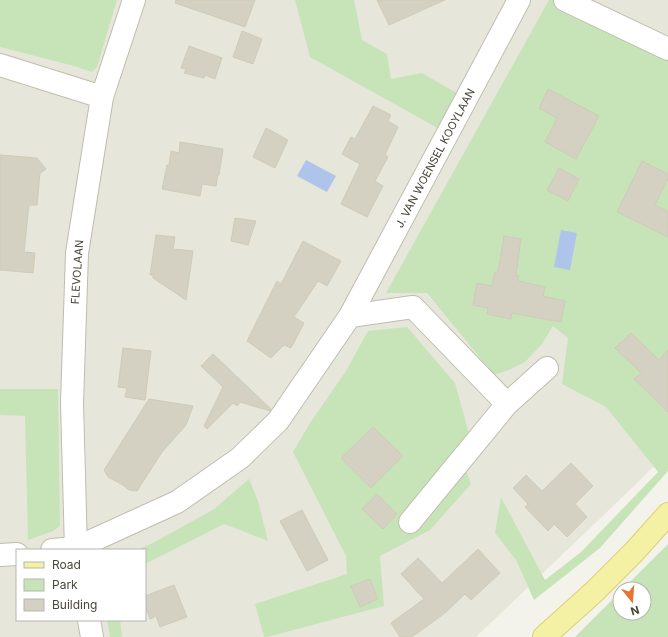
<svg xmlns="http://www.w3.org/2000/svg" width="668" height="637" viewBox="0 0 668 637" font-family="Inter,sans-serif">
<rect width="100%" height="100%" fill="#f4f3eb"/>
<!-- residential -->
<path fill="#e7e6da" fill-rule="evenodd" d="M0,0H668V452L634,486L476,637H0ZM17,550H145V620H17Z"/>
<!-- green -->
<g fill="#c7e4b9">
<path d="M0,0H117L97,67L92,72L74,66L0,47Z"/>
<path d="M295,0H354L362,40L387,54L391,79L422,73L462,96L443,131L310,57Z"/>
<path d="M549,0H580L668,41V471L600,548L534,600L516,560L495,533L501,497L545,580L581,552L658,472L606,407L562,384L568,338L553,326L542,344L525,362L509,370L494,375L427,293H386Z"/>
<path d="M407,327L455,383L470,437L464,465L471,484L430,530L380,556L384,606L267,637H264L255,604L347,574L346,556L293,452L310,423L346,371L368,331Z"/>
<path d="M0,389H58L60,526L53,531L28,540L25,416L0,415Z"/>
<path d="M249,479L258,501L268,541L224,524L145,564V550H137L153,543L214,509Z"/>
<path d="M668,544V637H575L620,592V613H644V589H623Z"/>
<path d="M107,620H120L122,637H110Z"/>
</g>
<!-- water -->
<g fill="#aec4ea">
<path d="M306,160L336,176L327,192L297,176Z"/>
<path d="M561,230L577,233L570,270L554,267Z"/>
</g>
<!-- building -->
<g fill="#d5d1c2" stroke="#cfcbb6">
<path d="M176,0H255L245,27L175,3Z"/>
<path d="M377,0H445L389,25Z"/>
<path d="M242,31L262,39L253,64L233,57Z"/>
<path d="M189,46L222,58L215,79L205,75L204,78L184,73L186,69L181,68Z"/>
<path d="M548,89L599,116L576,159L545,142L557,118L539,108Z"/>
<path d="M373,106L391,115L388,121L398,127L385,155L388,157L375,181L383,186L367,217L341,204L360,164L342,154L351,137L355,139Z"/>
<path d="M266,128L288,140L275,168L253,157Z"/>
<path d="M180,142L223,149L219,175H218L216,186L202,184L200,196L162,189L167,165H169L171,151L179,153Z"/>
<path d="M0,155L37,158L46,169L40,173L37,205H29L24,252L35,253L33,273L0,270Z"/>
<path d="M642,161L668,174V179L655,205L668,211V237L617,212Z"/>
<path d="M559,168L579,179L568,201L547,190Z"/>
<path d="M235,218L256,221L248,245L231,241Z"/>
<path d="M156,235L175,237L173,249L193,251L186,300L153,278V275H150Z"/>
<path d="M504,236L521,239L516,275L519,276L518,281L545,287L543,296L565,301L561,322L512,313L511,319L487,314L488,308L473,305L477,283L492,286L495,272H498Z"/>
<path d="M303,241L341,261L327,286L318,281L294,317L304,323L291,348L284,345L271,358L247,341L277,281L281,284Z"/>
<path d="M631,333L659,360L668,350V412L634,379L641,373L615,348Z"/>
<path d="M123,348L151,351L145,400L125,397L127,388L118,387Z"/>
<path d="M213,354L271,409L270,411L240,402L237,406L233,403L207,429L204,426L223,387L201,366Z"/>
<path d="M149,399L193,406L186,425L162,452L137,491L129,490L123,485L108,477L104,470Z"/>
<path d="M373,427L403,456L371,488L341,458Z"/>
<path d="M571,463L593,486L575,504L587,517L567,537L554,524L548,531L525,507L528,504L513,488L526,475L542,491Z"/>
<path d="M377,494L397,514L383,529L362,509Z"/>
<path d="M302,510L328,560L307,571L280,521Z"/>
<path d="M478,549L500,573L471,600L465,594L445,613L412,637H400L391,623L424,599L401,574L418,558L442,583Z"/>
<path d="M370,579L378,599L360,607L351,586Z"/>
<path d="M174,585L187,617L160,627L156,616L150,619L145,605V596Z"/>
</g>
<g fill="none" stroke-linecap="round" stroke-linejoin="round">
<defs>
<g id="minor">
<path d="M565,0L668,49"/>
<path d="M0,65L102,97"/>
<path d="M350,316L413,307L507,404"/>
<path d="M410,522L507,404L547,368"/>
<path d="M52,550L76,548L177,502L240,458L278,421L350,316L519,0"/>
<path d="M76,550L72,403L77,253L102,97L134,0"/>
<path d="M0,555L17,554"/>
<path d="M89,620L92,637"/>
</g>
<path id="major" d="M544,637L595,591L634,552L668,514"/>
</defs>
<!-- minor casing -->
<use href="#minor" stroke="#bfbdaf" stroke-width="24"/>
<!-- major casing -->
<use href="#major" stroke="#d9d175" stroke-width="24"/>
<!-- minor -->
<use href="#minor" stroke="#fff" stroke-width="22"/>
<!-- major -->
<use href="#major" stroke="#f4f0a4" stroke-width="22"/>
</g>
<g text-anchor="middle" stroke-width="4" stroke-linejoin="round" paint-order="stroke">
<!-- street labels -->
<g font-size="11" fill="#48453a" stroke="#fff">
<text transform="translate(435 158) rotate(-62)" y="4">J. VAN WOENSEL KOOYLAAN</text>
<text transform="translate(77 272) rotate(-86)" y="4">FLEVOLAAN</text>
</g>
</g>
<!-- legend -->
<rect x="16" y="549" width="130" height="72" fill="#ffffff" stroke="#b6b5b0"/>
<rect x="24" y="562" width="20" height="6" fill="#f4f0a4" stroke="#b6b5b0"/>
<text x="52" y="569" font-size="12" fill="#48453a">Road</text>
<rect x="24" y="579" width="20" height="12" fill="#c7e4b9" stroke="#b6b5b0"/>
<text x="52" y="589" font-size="12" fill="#48453a">Park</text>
<rect x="24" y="599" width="20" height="12" fill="#d5d1c2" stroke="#b6b5b0"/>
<text x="52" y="609" font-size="12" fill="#48453a">Building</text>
<!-- north arrow -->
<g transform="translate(632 601) rotate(163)"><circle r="19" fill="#ffffff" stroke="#b6b5b0"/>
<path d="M0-3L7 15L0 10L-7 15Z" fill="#e57532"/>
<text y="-6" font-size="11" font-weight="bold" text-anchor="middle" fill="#48453a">N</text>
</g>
</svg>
